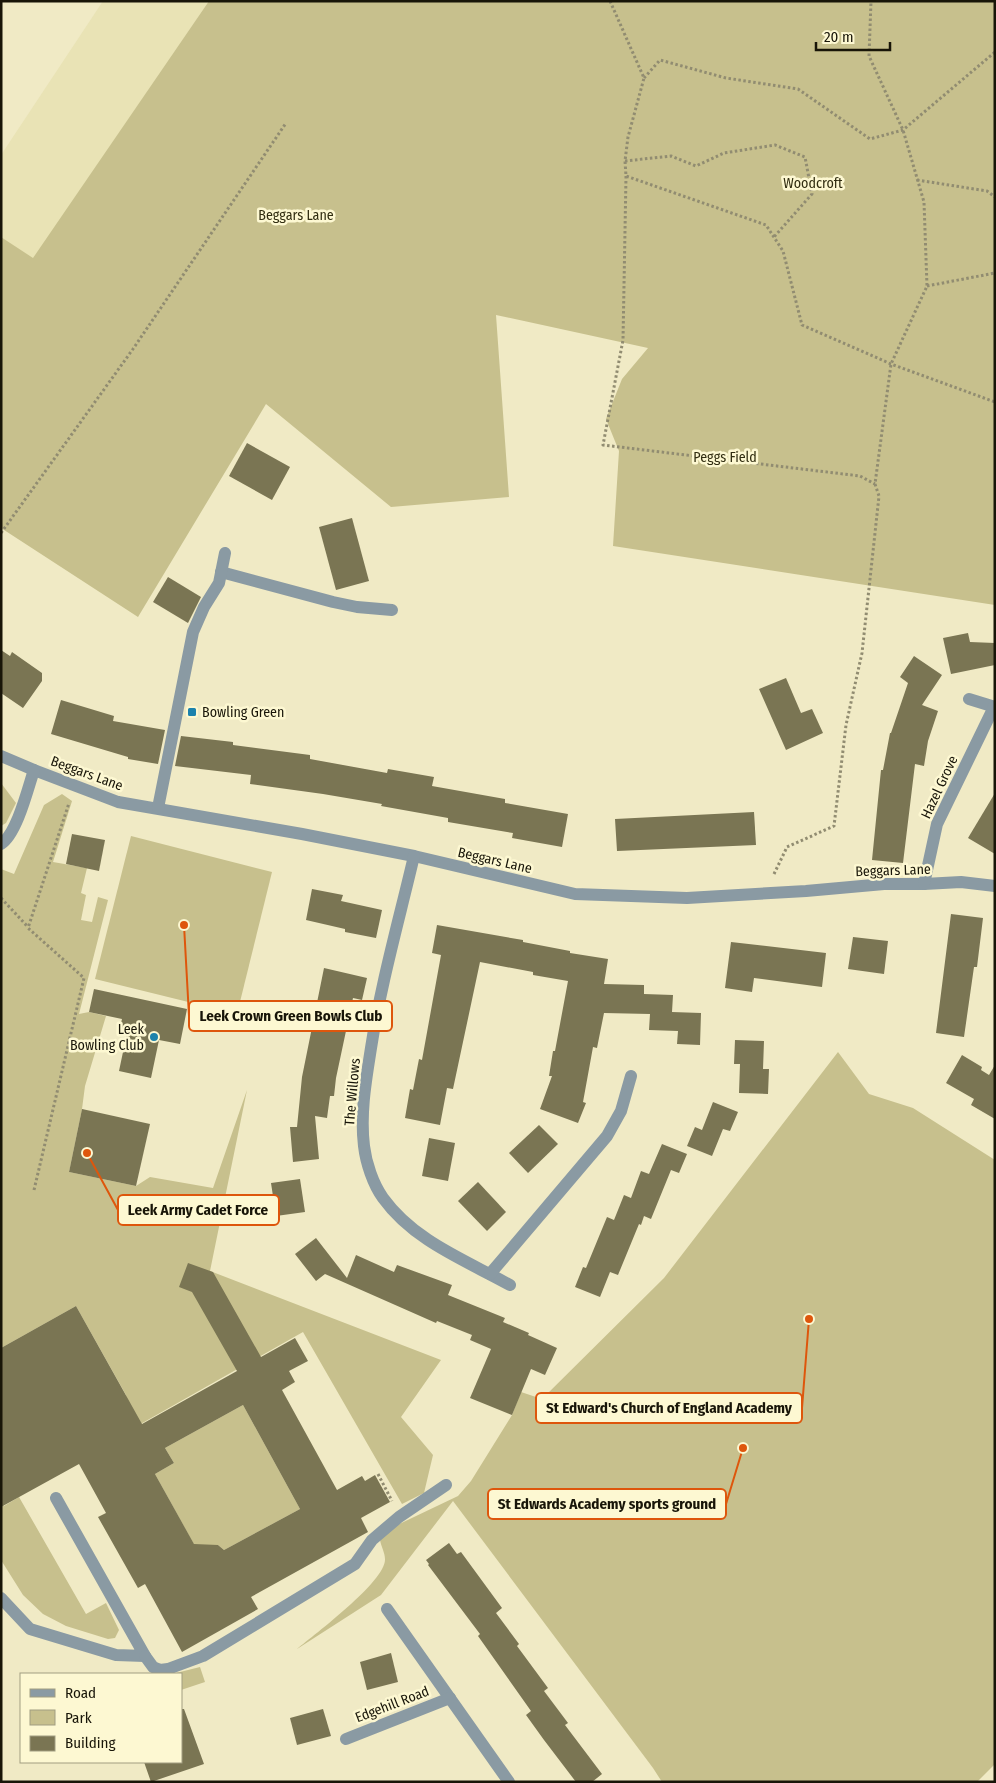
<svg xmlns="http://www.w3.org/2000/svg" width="996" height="1783" viewBox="0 0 996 1783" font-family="'Fira Sans Condensed',sans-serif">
<rect width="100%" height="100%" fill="#f0eac5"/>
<!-- built -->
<path fill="#e9e3b5" d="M103,1H209L33,259L1,237V155Z"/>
<!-- green -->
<g fill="#c7c08d">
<path d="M209,1H995V605L613,546L619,451L606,419L622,379L648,348L496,315L509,497L391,507L266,404L138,617L1,528V237L33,258Z"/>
<path d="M1,783L16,803L6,823L1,826Z"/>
<path d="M62,794L72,801L53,862L87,868L81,893L86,895L81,920L92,922L98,897L108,900L79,1014L89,1012L106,1016L85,1086L82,1109L69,1172L136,1186L150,1177L213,1188L247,1090L210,1271L441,1360L401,1417L433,1455L424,1493L402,1504L303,1332L130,1430L126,1395L76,1306L1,1348V869L14,874L44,805Z"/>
<path d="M131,836L272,872L237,1014L95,979Z"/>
<path d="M838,1052L869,1094L913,1108L995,1160V1764L977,1782H662L653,1768L453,1501L381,1595L297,1649C315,1634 386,1581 385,1559C385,1553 381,1546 380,1540L393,1527L458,1496L471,1481L512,1415L521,1392L542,1399L664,1278Z"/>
<path d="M243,1405L300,1509L224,1550L218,1545H206L197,1550L155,1474L174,1463L165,1448Z"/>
<path d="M19,1497L86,1614L106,1603L119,1630L115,1638L108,1639L66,1626L43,1614L23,1595L1,1560V1501L4,1506Z"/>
<path d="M200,1667L205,1682L181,1690V1674H172Z"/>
</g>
<!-- building -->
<g fill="#7a7553" fill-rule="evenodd">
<path d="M247,443L290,467L272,500L229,476Z"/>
<path d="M352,518L369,581L336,590L319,527Z"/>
<path d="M168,577L201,597L188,623L153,602Z"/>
<path d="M968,633L970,642L995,643V665L951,674L943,638Z"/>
<path d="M1,650L10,656L12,652L42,673V681L23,708L1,693Z"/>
<path d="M914,656L942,675L922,705L938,711L928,741L924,766L915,764L903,863L872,860L881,770H883L890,733H891L908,683L900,677Z"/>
<path d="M786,678L801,713L812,709L823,733L786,750L759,689Z"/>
<path d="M61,700L114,716L113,721L165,730L158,764L128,759V757L51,734Z"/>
<path d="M181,736L233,742V745L310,755V759L387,773L388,769L434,777L432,786L505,799V803L568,814L562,847L512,838L513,833L448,822V818L381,806L382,804L323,794L250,784L251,775L175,766Z"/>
<path d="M995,793V854L968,838Z"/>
<path d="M754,812L756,845L617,851L615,819Z"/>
<path d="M72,834L105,840L99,871L66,864Z"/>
<path d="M312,889L343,895L341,901L382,910L376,938L345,932V929L306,920Z"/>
<path d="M951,914L983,918L977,967H974L964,1037L936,1033Z"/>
<path d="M437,925L523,940V942L570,951V953L608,959L604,984L644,985V994L673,995L672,1012L701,1013L700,1045L677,1044L678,1031L649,1030L650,1014L604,1013L597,1048L593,1047L583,1102L586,1103L578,1123L540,1109L552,1076H549L553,1051H555L568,981L533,975V972L480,962L453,1089L447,1088L440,1125L405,1118L410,1089L413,1090L419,1059L422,1060L441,955L432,953Z"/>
<path d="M853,937L888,941L884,974L848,969Z"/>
<path d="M731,942L826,953L822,987L754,978L752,992L725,988Z"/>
<path d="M324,968L367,978L362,1000L353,998L336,1078L334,1096H330L327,1118L315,1116L319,1159L293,1162L290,1127H297L302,1077Z"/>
<path d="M94,989L187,1009L180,1044L159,1040L151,1078L119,1071L127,1033L119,1031L122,1019L89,1012Z"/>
<path d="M735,1040L764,1041L763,1069H769L768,1094L739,1093L740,1064H734Z"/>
<path d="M962,1055L982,1067L981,1070L989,1075L995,1065V1119L971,1105L974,1099L946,1083Z"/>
<path d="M713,1102L738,1112L730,1131L723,1129L712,1156L687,1146L695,1127L702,1130Z"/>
<path d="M82,1109L150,1124L136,1186L69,1172Z"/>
<path d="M539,1125L558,1144L528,1173L509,1153Z"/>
<path d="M429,1138L455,1143L448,1181L422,1176Z"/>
<path d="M662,1144L687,1154L679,1173L671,1170L651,1219L644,1216L641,1225L639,1224L618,1275L610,1272L600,1297L575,1287L583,1267L586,1268L607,1217L614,1220L624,1195L631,1198L641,1171L649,1174Z"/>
<path d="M300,1179L305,1212L276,1216L271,1183Z"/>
<path d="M478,1182L506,1212L487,1231L458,1201Z"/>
<path d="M316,1238L347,1278L356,1255L394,1272L397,1265L452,1285L448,1295L505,1318L503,1322L529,1333L528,1335L557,1348L545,1375L531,1369L512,1415L470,1398L491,1349L470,1340L472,1335L437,1321L436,1323L325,1274L316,1281L295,1254Z"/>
<path d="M188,1263L213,1272L261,1357L295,1338L308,1361L289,1371L295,1382L282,1390L337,1490L362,1476L365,1481L375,1475L390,1502L361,1518L368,1532L251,1597L258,1609L182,1652L145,1584L138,1588L98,1517L106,1513L79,1464L1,1507V1348L76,1306L142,1424L237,1371L192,1292L179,1287ZM243,1405L300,1509L224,1550L218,1545L194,1544L155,1474L174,1463L165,1448Z"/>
<path d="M449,1543L457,1554L461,1552L502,1608L496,1613L519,1644L517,1646L548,1688L544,1691L568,1723L565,1725L602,1774L592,1782H576L544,1740L526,1715L531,1711L478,1636L480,1634L428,1565L429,1564L426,1560Z"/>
<path d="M391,1653L398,1682L367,1690L360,1662Z"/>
<path d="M181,1709H184L204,1764L151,1782L144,1762H181Z"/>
<path d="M323,1709L331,1736L297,1745L290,1718Z"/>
</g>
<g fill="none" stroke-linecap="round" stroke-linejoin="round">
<!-- path -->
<g stroke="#918c71" stroke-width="3" stroke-dasharray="2.5 2.5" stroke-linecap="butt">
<path d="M610,1L644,78L628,137L625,161L626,176L766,225L783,251L802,325L891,364L995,402"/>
<path d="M644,78L660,60L726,78L798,89L870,139L903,130L995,52"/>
<path d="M625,161L671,156L696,166L724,153L775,145L805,157L812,194L774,237"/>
<path d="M626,176L623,340L603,445L860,476L875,484"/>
<path d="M917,180L987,191L995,197"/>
<path d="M927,286L995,273"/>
<path d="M1,533L133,349L286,123"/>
<path d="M774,874L787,847L834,826L846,725L862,653L879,496L875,484L891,364L927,286L924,202L903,130L869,56L871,1"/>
<path d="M1,898L28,927"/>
<path d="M34,1190L84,978L28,928L69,803"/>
<path d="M378,1474L392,1501"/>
</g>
<!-- minor -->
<g stroke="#8a9aa3" stroke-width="12">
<path d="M221,572L333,602L357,607L392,610"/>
<path d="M969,699L995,707"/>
<path d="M1,756L34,770L118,802L302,834L414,856L575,894L687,898L806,891L884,884H924L961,882L995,886"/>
<path d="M158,808L193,632L204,607L219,583L225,553"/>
<path d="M1,844C17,834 28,788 34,770"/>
<path d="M414,856C399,920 381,983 371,1048C366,1080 360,1113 364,1146C366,1163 373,1184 383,1198C414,1241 465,1260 510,1285"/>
<path d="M924,884L937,824L994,707"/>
<path d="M490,1274L607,1136L621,1111L631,1076"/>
<path d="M1,1598L30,1629L116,1655L145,1656L56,1498"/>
<path d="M387,1609L509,1782"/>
<path d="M145,1656L153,1667L160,1670L168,1669L203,1656L355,1564L372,1540L399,1517L446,1485"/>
<path d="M346,1739L450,1698"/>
</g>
</g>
<!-- markers -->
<g fill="#1c82ac" stroke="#fdf8d2" stroke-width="2">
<rect x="187" y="707" width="10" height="10" rx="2.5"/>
<circle cx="154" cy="1037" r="5"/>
</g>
<g text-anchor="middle" stroke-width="5" stroke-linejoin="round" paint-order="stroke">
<!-- park labels -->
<g font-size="14" fill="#312d11" stroke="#fdf8d2">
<text x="813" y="188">Woodcroft</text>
<text x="296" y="220">Beggars Lane</text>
<text x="725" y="462">Peggs Field</text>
</g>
<!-- poi labels -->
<g font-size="14" fill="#181508" stroke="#fdf8d2" text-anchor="start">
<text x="202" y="717">Bowling Green</text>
<text x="144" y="1034" text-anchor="end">Leek<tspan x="144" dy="16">Bowling Club</tspan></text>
</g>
<!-- street labels -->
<g font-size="14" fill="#181508" stroke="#fdf8d2">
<text transform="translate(87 773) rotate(20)" y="5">Beggars Lane</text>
<text transform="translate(939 787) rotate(-65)" y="5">Hazel Grove</text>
<text transform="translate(495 860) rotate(13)" y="5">Beggars Lane</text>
<text transform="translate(893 870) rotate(-2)" y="5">Beggars Lane</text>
<text transform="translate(352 1092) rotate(-85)" y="5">The Willows</text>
<text transform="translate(392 1704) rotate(-21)" y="5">Edgehill Road</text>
</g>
</g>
<!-- callouts -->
<path fill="none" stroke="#de560c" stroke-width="2" d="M184 925L189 1016M87 1153L118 1210M809 1319L802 1408M743 1448L726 1504"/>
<g fill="#de560c" stroke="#fdf8d2" stroke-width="2">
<circle cx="184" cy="925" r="5"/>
<circle cx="87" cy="1153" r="5"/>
<circle cx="809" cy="1319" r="5"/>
<circle cx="743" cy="1448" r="5"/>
</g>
<g fill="#fdf8d2" stroke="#de560c" stroke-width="2">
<rect x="189" y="1001" width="203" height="30" rx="5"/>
<rect x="118" y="1195" width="161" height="30" rx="5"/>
<rect x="536" y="1393" width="266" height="30" rx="5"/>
<rect x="488" y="1489" width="238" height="30" rx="5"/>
</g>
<g font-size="15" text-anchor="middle" font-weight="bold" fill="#181508">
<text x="291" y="1021">Leek Crown Green Bowls Club</text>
<text x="198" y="1215">Leek Army Cadet Force</text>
<text x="669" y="1413">St Edward's Church of England Academy</text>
<text x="607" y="1509">St Edwards Academy sports ground</text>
</g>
<!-- border -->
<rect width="996" height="1783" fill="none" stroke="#181508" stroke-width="5"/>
<!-- legend -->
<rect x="20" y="1673" width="162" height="90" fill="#fdf8d2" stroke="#a19d81"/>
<rect x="30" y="1689" width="25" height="8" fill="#8a9aa3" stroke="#a19d81"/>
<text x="65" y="1698" font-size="15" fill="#181508">Road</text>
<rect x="30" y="1710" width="25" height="15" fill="#c7c08d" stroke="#a19d81"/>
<text x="65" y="1723" font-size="15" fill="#181508">Park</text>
<rect x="30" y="1736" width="25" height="15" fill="#7a7553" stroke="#a19d81"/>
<text x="65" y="1748" font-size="15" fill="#181508">Building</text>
<!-- scale -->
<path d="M816 42v8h74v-8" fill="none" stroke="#181508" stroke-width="2.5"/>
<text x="824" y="42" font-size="15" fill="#181508" stroke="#fdf8d2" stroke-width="4" paint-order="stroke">20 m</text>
</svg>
